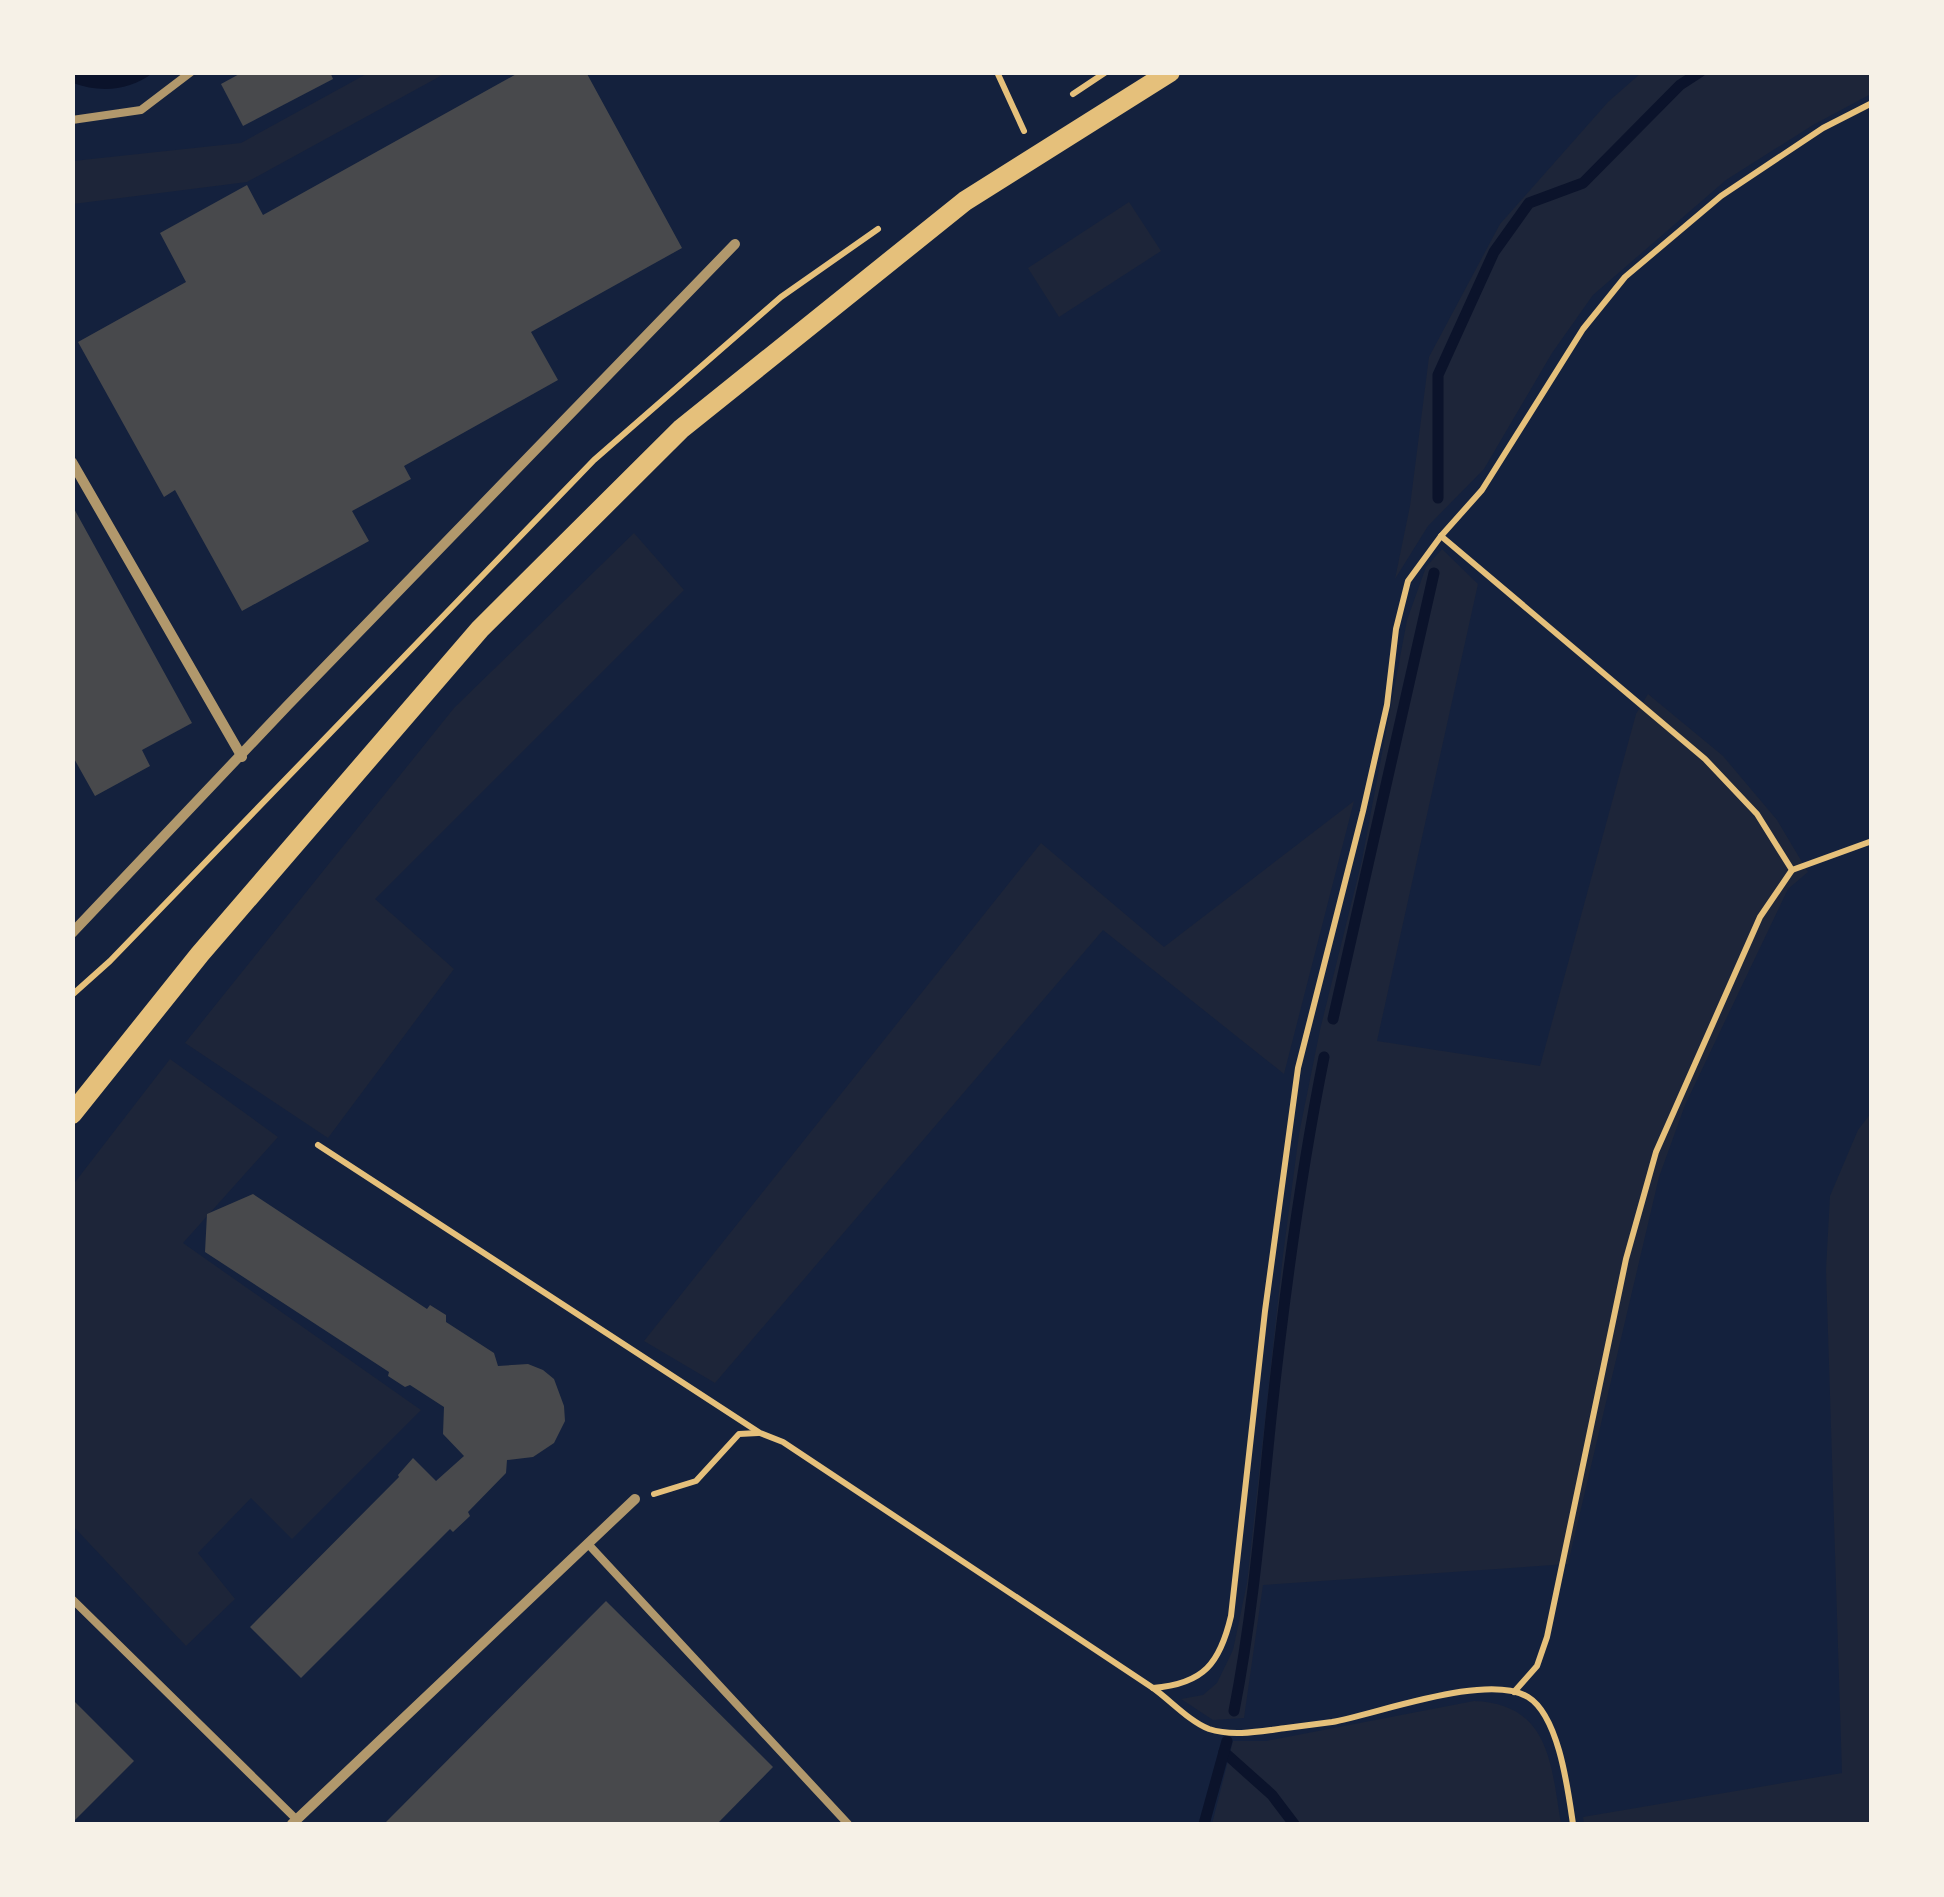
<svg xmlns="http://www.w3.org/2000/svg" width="1944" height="1897" viewBox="0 0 1944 1897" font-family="Figtree,sans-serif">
<rect width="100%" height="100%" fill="#14213d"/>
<!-- green -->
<g fill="#1d2539">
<path d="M370,72L446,73L247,182L73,204V161L241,143Z"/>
<path d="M1641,73H1871V94L1813,125L1726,180L1593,295L1552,353L1484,469L1428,526L1395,579L1410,506L1429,357L1500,224L1608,102Z"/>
<path d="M1129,202L1161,251L1059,317L1028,268Z"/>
<path d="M634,533L684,590L375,899L454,969L328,1138L185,1043L454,708Z"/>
<path d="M1442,549L1478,584L1377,1041L1540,1066L1636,714L1648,694L1723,756L1777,820L1808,872L1788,889L1685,1105L1659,1177L1568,1564L1263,1585L1244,1718L1213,1720L1181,1699L1203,1695L1217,1683L1233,1650L1247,1583L1283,1255L1299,1134L1320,1030L1362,860L1407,620L1426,567Z"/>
<path d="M1354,801L1284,1074L1103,930L715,1383L644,1341L1041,843L1164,947Z"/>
<path d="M170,1059L278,1137L183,1243L421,1410L292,1539L251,1498L198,1553L235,1599L186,1646L73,1526L72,1186Z"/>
<path d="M1871,1113V1824H1584L1583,1817L1842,1773L1826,1270L1830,1196L1858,1130Z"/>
<path d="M1474,1701C1550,1704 1551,1764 1561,1824H1212L1233,1741H1266Z"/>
</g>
<!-- water -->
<path fill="#0b132b" d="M73,72H153V73C129,91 100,93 73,83Z"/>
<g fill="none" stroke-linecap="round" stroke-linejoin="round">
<!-- stream -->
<g stroke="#0b132b" stroke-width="11">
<path d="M1438,498V375L1494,252L1529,203L1583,183L1680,85L1700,72"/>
<path d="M1333,1019L1434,573"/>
<path d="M1234,1711C1253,1614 1261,1516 1271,1418C1284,1297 1300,1176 1324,1057"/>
<path d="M1224,1752L1272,1795L1294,1824"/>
<path d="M1204,1824L1227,1741"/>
</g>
</g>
<!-- building -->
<g fill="#48494c">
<path d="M243,72H330L333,79L243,126L221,84Z"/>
<path d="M520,72H586L682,248L531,332L558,380L404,466L411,479L352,511L369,541L242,611L175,490L164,497L78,342L186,282L160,233L247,185L263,215Z"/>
<path d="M72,505L192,723L142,750L150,766L95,796L72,755Z"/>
<path d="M253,1194L427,1309L430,1305L446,1315V1322L494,1353L498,1366L528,1364L543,1370L554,1379L564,1406L565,1421L554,1443L533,1457L507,1460L506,1473L468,1512L470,1516L453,1532L450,1529L301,1678L250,1627L399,1477L398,1475L413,1458L436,1481L464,1456L443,1434L444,1407L410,1385L405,1387L388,1376L389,1372L205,1252L207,1214Z"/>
<path d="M606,1601L773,1767L717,1824H384Z"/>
<path d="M72,1699L134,1761L72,1823Z"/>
</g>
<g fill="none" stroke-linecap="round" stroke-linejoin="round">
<!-- path -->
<g stroke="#e5c07b" stroke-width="6">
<path d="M997,72L1024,131"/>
<path d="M1073,94L1106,72"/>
<path d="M1441,536L1705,759L1757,814L1792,870L1760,917L1656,1152L1626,1259L1547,1637L1537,1666L1514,1692"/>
<path d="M1792,870L1872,841"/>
<path d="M72,995L110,961L594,460L781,297L878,229"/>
<path d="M318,1145L760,1433L783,1442L1153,1688C1170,1700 1190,1722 1209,1729C1233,1737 1262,1731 1286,1728C1301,1726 1317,1724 1332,1722C1377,1714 1488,1672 1528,1697C1559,1716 1568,1790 1573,1824"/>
<path d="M654,1494L696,1481L739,1434L758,1433"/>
<path d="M1153,1688C1204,1684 1220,1663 1231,1616L1265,1311L1298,1068L1363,811L1387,705L1396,629L1408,581L1441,536L1482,490L1583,329L1625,277L1721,196L1823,128L1872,103"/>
</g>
<!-- service -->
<g stroke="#b1986c" stroke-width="8">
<path d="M72,120L141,110L191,72"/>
<path d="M589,1545L848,1824"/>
<path d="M72,1599L297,1820"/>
</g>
<!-- minor -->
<g stroke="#b1986c" stroke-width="10">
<path d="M72,462L242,757"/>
<path d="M72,933L288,705L735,244"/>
<path d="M292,1824L635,1499"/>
</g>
<!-- secondary -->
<path stroke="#e5c07b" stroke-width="20" d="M72,1114L200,954L480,629L681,429L965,201L1170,72"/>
</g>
<!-- border -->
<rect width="1944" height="1897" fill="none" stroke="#f6f1e7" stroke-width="150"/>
</svg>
